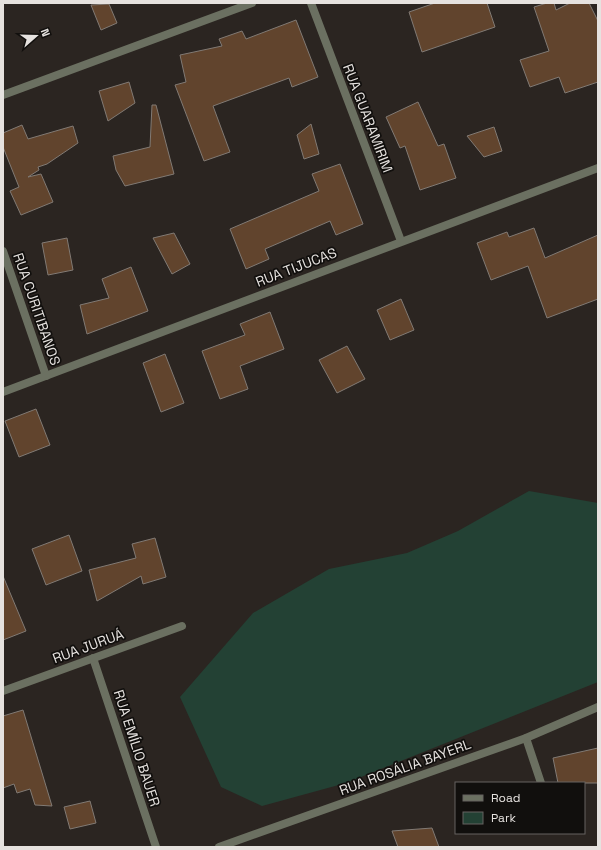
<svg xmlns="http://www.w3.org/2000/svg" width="601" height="850" viewBox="0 0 601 850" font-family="'Space Grotesk',sans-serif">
<rect width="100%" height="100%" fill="#2b2521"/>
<!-- green -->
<path fill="#234134" d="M529,491L598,503V682L346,783L262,806L221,787L180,697L253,613L329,569L407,553L458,531Z"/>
<!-- building -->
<g fill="#61442d" stroke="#817a74">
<path d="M435,3H487L495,27L422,52L409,12Z"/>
<path d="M547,3H554L556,10L570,3H589L598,21V82L565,93L559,77L530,87L520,60L549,51L534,7Z"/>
<path d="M109,4L117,23L101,30L91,5Z"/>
<path d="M296,20L318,77L292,87L289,78L213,106L230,152L204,161L175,85L186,82L180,55L222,46L219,39L242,31L246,39Z"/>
<path d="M129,82L135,103L108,121L99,91Z"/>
<path d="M418,102L438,146L444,144L456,178L420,190L405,146L400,148L386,117Z"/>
<path d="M152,105H156L174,174L125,186L116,170L113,156L150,147Z"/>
<path d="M311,124L319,154L304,159L297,135Z"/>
<path d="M22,125L28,139L73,126L78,143L47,164L38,167L39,170L28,177L41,174L53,202L21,215L10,191L19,187L3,147V133Z"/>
<path d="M494,127L502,151L484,157L467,136Z"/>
<path d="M340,164L363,224L336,235L330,221L265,249L269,259L246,269L230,229L319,191L312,174Z"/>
<path d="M534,228L545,258L598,235V299L547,318L528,266L491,280L477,243L507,232L509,237Z"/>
<path d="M174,233L190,264L172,274L153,238Z"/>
<path d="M67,238L73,270L48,275L42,243Z"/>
<path d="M131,267L148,311L87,334L80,305L109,298L102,279Z"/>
<path d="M401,299L414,330L390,340L377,310Z"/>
<path d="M270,312L284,349L240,366L248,389L220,399L202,351L245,335L240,324Z"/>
<path d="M347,346L365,379L337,393L319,360Z"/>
<path d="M165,354L184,403L161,412L143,363Z"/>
<path d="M36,409L50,445L19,457L5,421Z"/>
<path d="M69,535L82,571L46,585L32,549Z"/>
<path d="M155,538L166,577L143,584L141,576L97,601L89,570L136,558L132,544Z"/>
<path d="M3,576L26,631L3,640Z"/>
<path d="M23,710L52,806L35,805L30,789L17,793L14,784L3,788V716Z"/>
<path d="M598,748V783H558L553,758Z"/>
<path d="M90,801L96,823L70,829L64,807Z"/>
<path d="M432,828L439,847H398L392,831Z"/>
</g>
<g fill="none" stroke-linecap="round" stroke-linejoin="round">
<!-- minor -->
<g stroke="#6b7061" stroke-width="8">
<path d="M311,3L401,241"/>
<path d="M3,251L46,376"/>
<path d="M3,392L598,168"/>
<path d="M93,658L156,847"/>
<path d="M3,691L182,626"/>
<path d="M526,738L541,783"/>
<path d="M219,847L526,738L598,707"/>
</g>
<!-- tertiary -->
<path stroke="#6b7061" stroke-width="8" d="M3,95L252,3"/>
</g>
<g text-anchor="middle" stroke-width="3.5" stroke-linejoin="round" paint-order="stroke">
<!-- street labels -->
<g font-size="14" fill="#e6e2df" stroke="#110f0d">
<text transform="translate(368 118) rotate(69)" y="5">RUA GUARAMIRIM</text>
<text transform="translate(296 267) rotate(-21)" y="5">RUA TIJUCAS</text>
<text transform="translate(37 309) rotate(71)" y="5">RUA CURITIBANOS</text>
<text transform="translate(88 646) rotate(-20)" y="5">RUA JURUÁ</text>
<text transform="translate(137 748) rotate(72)" y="5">RUA EMÍLIO BAUER</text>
<text transform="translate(405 767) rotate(-20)" y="5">RUA ROSÁLIA BAYERL</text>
</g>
</g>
<!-- border -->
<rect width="601" height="850" fill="none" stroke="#e6e2df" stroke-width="8"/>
<!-- legend -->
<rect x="455" y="782" width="130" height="52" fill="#110f0d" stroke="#666361"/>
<rect x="463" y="795" width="20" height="6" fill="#6b7061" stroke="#666361"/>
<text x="491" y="802" font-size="12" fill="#e6e2df">Road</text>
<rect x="463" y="812" width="20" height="12" fill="#234134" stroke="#666361"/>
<text x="491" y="822" font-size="12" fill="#e6e2df">Park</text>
<!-- north arrow -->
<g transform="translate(36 36) rotate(70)" stroke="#110f0d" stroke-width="3" paint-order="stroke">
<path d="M0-3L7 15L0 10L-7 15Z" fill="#e6e2df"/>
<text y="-6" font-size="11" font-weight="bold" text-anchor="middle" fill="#e6e2df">N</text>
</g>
</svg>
